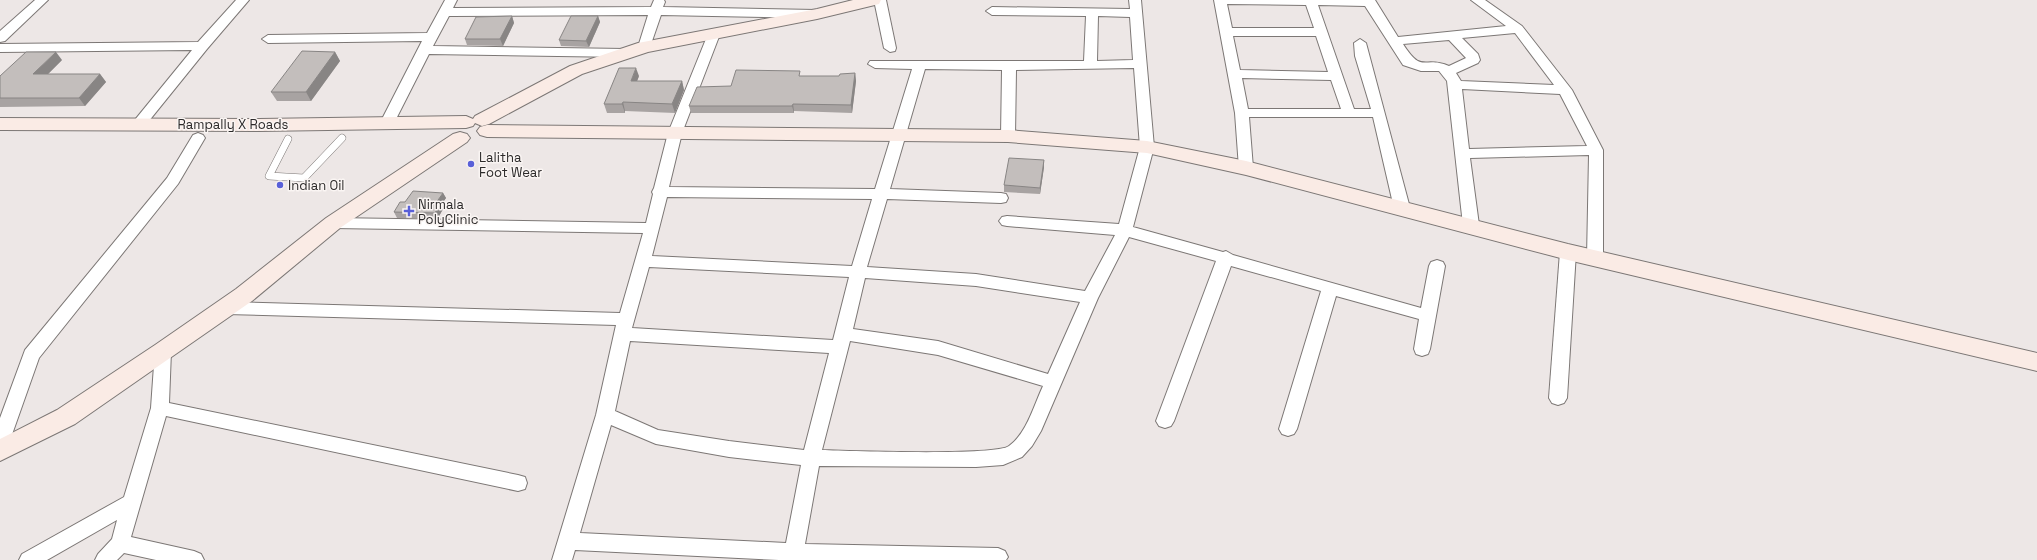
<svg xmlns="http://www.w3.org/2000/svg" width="2037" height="560" viewBox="0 0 2037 560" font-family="'Space Grotesk',sans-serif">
<rect width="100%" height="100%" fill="#ede7e6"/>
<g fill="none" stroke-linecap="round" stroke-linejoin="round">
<defs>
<path id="lane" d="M288,139L269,176L304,178L342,138"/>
<g id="street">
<path d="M35,0H48L5,41L0,42V31Z"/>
<path d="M236,0H249L207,49L144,127H134L132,124L134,121L192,50L0,52V44L198,42Z"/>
<path d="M445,0H457L453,8L651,7L654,0H664L665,2L663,7L816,10L822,14L816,18L661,15L650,47L644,51L638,47L648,15L449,16L433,46L625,49L632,53L625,57L429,54L394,123L392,126H382L380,123L422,41L268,43L262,39L268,35L427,33Z"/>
<path d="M874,0H886L896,48L895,51L890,52L884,48Z"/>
<path d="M1129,0H1141L1154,147L1133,227L1223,252L1226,251L1233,255L1421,308L1429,266L1431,262L1437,260L1443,262L1445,266L1430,349L1428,354L1422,356L1416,354L1414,349L1419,319L1336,296L1297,429L1294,434L1288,436L1282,434L1279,429L1321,291L1231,266L1174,421L1171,426L1165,428L1159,426L1156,421L1216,261L1129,237L1098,298L1041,431L1032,446L1022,457L1003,465L976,467L819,466L805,544L998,548L1005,551L1008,557L1006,560H779L575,550L572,560H552L596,415L616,325L226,314L220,312L218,308L220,304L226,302L620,313L643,233L333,228L328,227L325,223L328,219L333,218L646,223L653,194L652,192L654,188L668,133L708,34L714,30L720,34L682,133L669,187L875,189L912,69L875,68L868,64L870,61H1084L1086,16L992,15L986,11L992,7L1130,9ZM1098,16L1130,17L1133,60L1097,61ZM1134,68L1140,147L1119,224L1007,216L1002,217L999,221L1002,225L1007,226L1115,235L1085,291L976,274L867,267L887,199L1001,203L1006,202L1008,198L1006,194L1001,193L890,189L925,69L1002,70L1001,136L1003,139H1013L1015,136L1016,70ZM667,197L872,199L852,266L652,256ZM649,267L849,277L833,340L632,328ZM865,278L976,286L1080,302L1048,374L938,341L853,329ZM630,341L829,353L804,450L729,441L658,430L615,411ZM850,341L938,355L1043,386C1034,405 1027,433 1009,446C996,456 849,451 822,450ZM611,425L656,444L729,457L801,465L786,543L580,533Z"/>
<path d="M1214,0H1375L1398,37L1506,26L1471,0H1485L1522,26L1572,90L1603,150V258L1601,262L1595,264L1589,262L1587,258L1589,155L1470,158L1479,225L1476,229L1471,230L1466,229L1463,225L1447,81L1439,71H1421L1403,65L1365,6L1318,5L1354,109H1371L1355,56L1354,43L1360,39L1366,43L1410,208L1407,212L1402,213L1397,212L1394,208L1373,117H1249L1253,168L1251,171H1241L1239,168L1235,113ZM1227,4L1306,5L1314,28H1232ZM1515,33L1554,85L1461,81L1456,73L1478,63L1480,60L1478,54L1462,38ZM1233,36H1316L1328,72L1240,70ZM1449,40L1466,58L1449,66C1423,55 1423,75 1403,44ZM1242,78L1331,80L1341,109H1248ZM1462,89L1560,94L1587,146L1469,149Z"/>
<path d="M198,133L203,135L205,138L178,184L39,358L9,443L6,448L0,451V418L25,350L167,178L193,135Z"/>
<path d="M1568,246L1574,248L1576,252L1567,398L1564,403L1558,405L1552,403L1549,398L1560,252L1562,248Z"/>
<path d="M163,344L169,346L171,351L169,403L518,475L525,477L527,483L525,489L518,491L166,416L131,537L194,551L201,554L204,560H156L124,553L117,560H95L98,554L112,539L117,520L47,560H19L22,554L124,497L151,408L155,351L157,346Z"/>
</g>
<g id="secondary">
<path d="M853,0H881L879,4L817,19L648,52L582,74L489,124L482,126L475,123L473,126L466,128L259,131L0,130V118L259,119L466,116L473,119L475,116L570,66L638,43L817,9Z"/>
<path d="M487,125L1008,130L1147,141L1246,161L1568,244L2037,353V371L1568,260L1246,175L1147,153L1008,142L487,137L480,135L477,131L480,127Z"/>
<path d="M460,132L467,134L470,138L467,142L340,228L252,301L75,424L0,461V439L57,410L155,345L236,289L326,218L453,134Z"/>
</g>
</defs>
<!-- lane casing -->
<use href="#lane" stroke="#7c7775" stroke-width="8"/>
<!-- street casing -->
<use href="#street" stroke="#7c7775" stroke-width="2"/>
<!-- secondary casing -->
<use href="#secondary" stroke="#7c7775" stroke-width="2"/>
<!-- lane -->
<use href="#lane" stroke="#fff" stroke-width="7"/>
<!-- street -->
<use href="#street" fill="#fff" fill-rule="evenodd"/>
<!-- secondary -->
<use href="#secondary" fill="#faebe5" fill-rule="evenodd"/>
</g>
<!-- wall -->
<g fill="#a8a3a2">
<path d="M512,16L514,23L503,46L467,45L465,39Z"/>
<path d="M598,16L600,22L589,47L561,46L559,40Z"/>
<path d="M335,52L340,61L311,101H277L271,92Z"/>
<path d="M62,60L48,74H100L106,82L85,106L0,107V76Z"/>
<path d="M855,73L856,81L852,113L794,111V113H691L689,106L801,76H839Z"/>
<path d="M639,76L637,81H682L684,90L675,113L625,111V113H607L604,104Z"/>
<path d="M1044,160V167L1040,194L1004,192V185Z"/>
<path d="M443,193L446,198L441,205L443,209L438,218H397L394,212L405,202Z"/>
</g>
<!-- shaded-wall -->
<g fill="#888584">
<path d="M512,16L514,23L503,46L500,39Z"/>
<path d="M598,16L600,22L589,47L586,41Z"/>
<path d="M56,52L62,60L40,82L33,74Z"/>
<path d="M335,52L340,61L311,101L306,92Z"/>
<path d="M636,68L639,76L634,89L631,81Z"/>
<path d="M855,73L856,81L852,113L851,105Z"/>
<path d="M100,74L106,82L85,106L79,98Z"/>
<path d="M682,81L684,90L675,113L672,104Z"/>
<path d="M623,102L625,111V113L622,104Z"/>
<path d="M793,104L794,111V113L792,106Z"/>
<path d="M1044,160V167L1040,194V188Z"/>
<path d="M443,193L446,198L441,205L443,209L438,218L435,213L436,203Z"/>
</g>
<!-- building -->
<g fill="#c3bebc" stroke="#888584">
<path d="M512,16L500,39H465L476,17Z"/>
<path d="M571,16H598L586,41L559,40Z"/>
<path d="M302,51L335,52L306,92H271Z"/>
<path d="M26,52H56L33,74H100L79,98H0V76Z"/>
<path d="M619,68H636L631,81H682L672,104L623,102L622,104H604Z"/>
<path d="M736,70L800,71L799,76H839L840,74L855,73L851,105L793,104L792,106H689L697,87L731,86Z"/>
<path d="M1009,158L1044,160L1040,188L1004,185Z"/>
<path d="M413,191L443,193L436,203H440L435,213L394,212L400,202H405Z"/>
</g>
<!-- markers -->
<g fill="#5960d8" stroke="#faf5f3" stroke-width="1.5">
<circle cx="471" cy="164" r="4"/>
<circle cx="280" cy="185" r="4"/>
<path d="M407 205h4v4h4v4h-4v4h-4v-4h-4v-4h4z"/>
</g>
<g text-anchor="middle" stroke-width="3" stroke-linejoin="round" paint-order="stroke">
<!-- street labels -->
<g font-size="13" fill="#2c2a2a" stroke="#faf5f3">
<text x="233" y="129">Rampally X Roads</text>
</g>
<!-- poi labels -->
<g font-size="13" fill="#2c2a2a" stroke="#faf5f3" text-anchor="start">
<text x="479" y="162">Lalitha<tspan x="479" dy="15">Foot Wear</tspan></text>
<text x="288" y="190">Indian Oil</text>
<text x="418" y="209">Nirmala<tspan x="418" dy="15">PolyClinic</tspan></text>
</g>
</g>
</svg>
